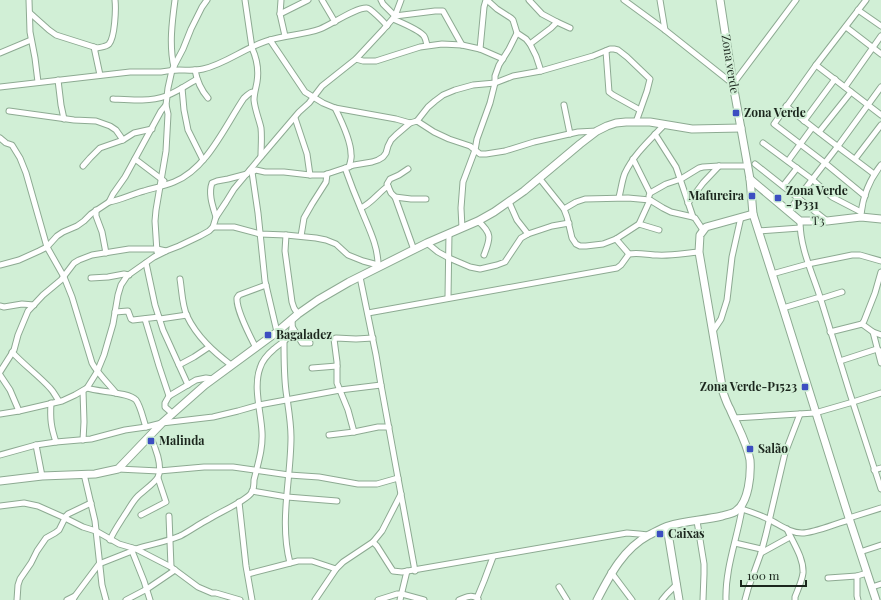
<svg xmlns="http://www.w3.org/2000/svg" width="881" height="600" viewBox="0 0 881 600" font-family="'Playfair Display',serif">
<rect width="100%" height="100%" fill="#d1efd6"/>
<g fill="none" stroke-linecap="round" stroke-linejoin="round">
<defs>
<g id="street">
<path d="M29,0L30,32L35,58L38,82"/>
<path d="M245,0L252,48C257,59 259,70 257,82C256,88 254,94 254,100C255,110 259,119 261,128C262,137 261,147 261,156"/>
<path d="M281,0L280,14L285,36"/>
<path d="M322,0L335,22"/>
<path d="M381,0L383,4L395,16L435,11H443L462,45"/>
<path d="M487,0L497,9L511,18L513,20L517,33L526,39L530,44L536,56L541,71"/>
<path d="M529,0L542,14L557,22"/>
<path d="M624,0L665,30L733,84L796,0"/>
<path d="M660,0L665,30"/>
<path d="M858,10L881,26"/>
<path d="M30,13L49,30L56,35L97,48C101,47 106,47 109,44C115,37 116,9 115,0"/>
<path d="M280,14L308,0"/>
<path d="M393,19C402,23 418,29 424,36C426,39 426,42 427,45"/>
<path d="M846,27L881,54"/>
<path d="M270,40L305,92L323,103L335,108L396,119L410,123L417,121L434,132L449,139L470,146L480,154H486L505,151L534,142L578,132L597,131"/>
<path d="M530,44L551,28L557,22L570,28"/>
<path d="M94,47L100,75"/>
<path d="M480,49L484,7L486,0"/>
<path d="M606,51L609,92L613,95L640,110"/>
<path d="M0,53L31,40"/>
<path d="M356,59L363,61H376L420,47L442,44L462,45L480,49L503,59"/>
<path d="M816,65L881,115"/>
<path d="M174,67C169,46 172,22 175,0"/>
<path d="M195,70C197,81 201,90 208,98"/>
<path d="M58,80L61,105L64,119"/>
<path d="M0,87L130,72C140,72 151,72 161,72C167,71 173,70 179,70C187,70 195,71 203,69C226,64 247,46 270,40C286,35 304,35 320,29C331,25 356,7 367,8C370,8 384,22 387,26"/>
<path d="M845,87L881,36"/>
<path d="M182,88L184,110L188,130L203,160"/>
<path d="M113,99C130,100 149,102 166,96C177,92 187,85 197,79"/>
<path d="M564,105L570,134"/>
<path d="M786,106C815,130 845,152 874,174"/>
<path d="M335,108C340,118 351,142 351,154C352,158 350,163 349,167"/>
<path d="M9,111L74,120L96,121L110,126L116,130L123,140"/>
<path d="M295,118L307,154L310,175"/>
<path d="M417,121L428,107L435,101L443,95L455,90L473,85L495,83L513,76L541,71L593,56L610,49H614L618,50L627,57L650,79L647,91L636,122"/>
<path d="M804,121L835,79"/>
<path d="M819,132L851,92"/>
<path d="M655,134L676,167L693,217"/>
<path d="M0,138L6,143L12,145L20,158L26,173L47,247L64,277L72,297L92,363C98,374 108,383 116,393"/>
<path d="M763,143L813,180L832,197L861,212"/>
<path d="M135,159L164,181"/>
<path d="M633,159L650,193L649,196"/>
<path d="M855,159L881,125"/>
<path d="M788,161L812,128"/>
<path d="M755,164L827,221"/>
<path d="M83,166L90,158L100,148L123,140L134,133L152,129"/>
<path d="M345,168C350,182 355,195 361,209C368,227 378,245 378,265"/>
<path d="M408,169L399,175L390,179L387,184L391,193L395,197L414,250"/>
<path d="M250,170L252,172L258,213L265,281L277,332"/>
<path d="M252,172L256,170L265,172H284L310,175H324L354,165L372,162L378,160L383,157L386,153L388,146L391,140L396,135L410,123"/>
<path d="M540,179L564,209L567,217L572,238L576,244L580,246H586L603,244L616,239L639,224L650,200"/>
<path d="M783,186L797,168"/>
<path d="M650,193L666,184L681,179L699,168L703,167L719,166H747"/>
<path d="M865,196L825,163L774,124L816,65L866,0"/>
<path d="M395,197L411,199H426"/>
<path d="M619,197C621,190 622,180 625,173C634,154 650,140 664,125"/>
<path d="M109,202C121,200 132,194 144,191C154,188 164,186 174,182C207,169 225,126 244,98C247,96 250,91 254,92"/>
<path d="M509,202L517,220L528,234"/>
<path d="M688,203L703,183L719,166"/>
<path d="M361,208C372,203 378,193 388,186"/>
<path d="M564,209L576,202L585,199L628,198L650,200L663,208L671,212L693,217L695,218L703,230"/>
<path d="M96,210V216L102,232L106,253"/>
<path d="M789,211L798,198L838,146L881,87"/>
<path d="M861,214C863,196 870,179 881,165"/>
<path d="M216,217C213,207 208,194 212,183L217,181L228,179L247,174"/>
<path d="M478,221C493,234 490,239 484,255"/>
<path d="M800,221C800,249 813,274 821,300C840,363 860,426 881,489"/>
<path d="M639,224L659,230"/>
<path d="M213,227H234L260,234L286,235L316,238L326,240L336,244L348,255L363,261L378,265L379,267"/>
<path d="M462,228L461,208L463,182L475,150L477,139L490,103L495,83V76L499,65L509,49L517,33"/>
<path d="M758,231L800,228"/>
<path d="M286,235L285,251L292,302L294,308L298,314"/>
<path d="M301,236L304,218L312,204L326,182L327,174"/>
<path d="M616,239L629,254"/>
<path d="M427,243L438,252L449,258L470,267L480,269L497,265L505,262L521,238L528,234L552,226L569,223"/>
<path d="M157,252L155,221L156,210L166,151L168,114L166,105"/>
<path d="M146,263L155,305L163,330L188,385"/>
<path d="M0,265L19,260L39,251L47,247L57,236L63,232L77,226L84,221L91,214L109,202L113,194L125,177L161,111L166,105L168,88L172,70L183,49L191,29L202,7L207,0"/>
<path d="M772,274L808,264L852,255H860L881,261"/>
<path d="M360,277L376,355L381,385L415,571"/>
<path d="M91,278L108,277L124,274L129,275"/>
<path d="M180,279C182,291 182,305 187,316C197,337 214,352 231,365"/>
<path d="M448,298L449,233"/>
<path d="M820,299L842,292"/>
<path d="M0,306L4,307L22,304L34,305"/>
<path d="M783,308L820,297"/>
<path d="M115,312L128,311L131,319L133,320L159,317"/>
<path d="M368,313L617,268L621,265L629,254C639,252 648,255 657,255C671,256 685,253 699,252"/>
<path d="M145,319L159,366L169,396"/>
<path d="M160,319L187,315"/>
<path d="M862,324L873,332L881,363"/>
<path d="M293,328L302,343H310"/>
<path d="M713,331L721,319L727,300L732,257L741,217"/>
<path d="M830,332L862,324L864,321L875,293L881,272"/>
<path d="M873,332L881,335"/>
<path d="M284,342C284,358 284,375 286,391C288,406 291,422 291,437C291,479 279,521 290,563"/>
<path d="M256,348C250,336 236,310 237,298L239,295L266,285"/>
<path d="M12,352C24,365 38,375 50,388C54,392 56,397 59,401"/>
<path d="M840,361L877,349L880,351"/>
<path d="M179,365L194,357L209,347"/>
<path d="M312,368L337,366"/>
<path d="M0,372L14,350L18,335L28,311L43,295L61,280L74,263L79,260L92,255L129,249H157L166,251"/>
<path d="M0,375L10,390L19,411"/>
<path d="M87,388C98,392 129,392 136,400C141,407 143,419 146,427"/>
<path d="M51,403C50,419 51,427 56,442"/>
<path d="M0,414L19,411L62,401L75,395L87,388L97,372L104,355L113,324L118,295L121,285L127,276L154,257L166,251L179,246L200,236L209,231L213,227L216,217L226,202L234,189L259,159L299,112L309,103L322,86L356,59L383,30L395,16L401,0"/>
<path d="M173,414L165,407V403L169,396L196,380L206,378L213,379"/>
<path d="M734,418L815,413L853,402L881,393"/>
<path d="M354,432L348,410L337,383V362L334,339L336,338L356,339L373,338"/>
<path d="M329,435L354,432L378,427H389"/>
<path d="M83,440L84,422L83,391"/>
<path d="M36,445L42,476"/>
<path d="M0,455L36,445L56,442L91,439L125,430L146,427L162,423L213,417L238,411L259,405L340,390L381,385"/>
<path d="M118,469L159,471L204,467H233L289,475L319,477L358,484H377L398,478"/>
<path d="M874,470L881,468"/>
<path d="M84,474L95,521L102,585L106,600"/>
<path d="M252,491L287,497L337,501"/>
<path d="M239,502L246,566L252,600"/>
<path d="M0,506L24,503L38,506L65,518L83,527L96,531L119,544L136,549L171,567L198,587L212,593H216L240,600"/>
<path d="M742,509C751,512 760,515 768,519C779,524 789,533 802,533C814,533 837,523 849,520"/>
<path d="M141,515L166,502L158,478"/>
<path d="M169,516L171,567"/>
<path d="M849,518L881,508"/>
<path d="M697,521L704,564V574L703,600"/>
<path d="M787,529C793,543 804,558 803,573C802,581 798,589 795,597V600"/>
<path d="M110,540C114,531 119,524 124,516C129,509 132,502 138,496C143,491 155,483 158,477C163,466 155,446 150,436"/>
<path d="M373,542L377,546L391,568L393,571L402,572L627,533L639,534L648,535"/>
<path d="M735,543L761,549"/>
<path d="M132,548V551L144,581L150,600"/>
<path d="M136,549C151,544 166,542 180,536C190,531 199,524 209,519C218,513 248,500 252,492C254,488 254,483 254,480C258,463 263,449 262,432C261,412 253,387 260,368C262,361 268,354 274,349C284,340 294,338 292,321"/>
<path d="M860,552L881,545"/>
<path d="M761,553L790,537"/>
<path d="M611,572L632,600"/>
<path d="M248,574L298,561H312L336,569"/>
<path d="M828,578L857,576"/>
<path d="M559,587L567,600"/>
<path d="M872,587L881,584"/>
<path d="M477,598L484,581L493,557"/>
<path d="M17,600L18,585L20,579L31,563L37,551L46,538L55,533L59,530L66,516L68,514L91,503"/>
<path d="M67,600L75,596"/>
<path d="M73,600L75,596L99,564L132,551"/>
<path d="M126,600L147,589L175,570"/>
<path d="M315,600L336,569L343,562L373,542L382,531L401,494"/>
<path d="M378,600L397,594H402L424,600"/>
<path d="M400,600L407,571"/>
<path d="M459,600C466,597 472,594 478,599"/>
<path d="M662,600L667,594L677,584"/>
<path d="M726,600C725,569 737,539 742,509V506"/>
<path d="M745,600L748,589L761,553L766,534L785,453L800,414"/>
<path d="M858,600L857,596V576L867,573"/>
</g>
<g id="secondary">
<path d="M720,0L733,84L750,179L753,214L783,308L849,518L876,600"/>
<path d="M750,179L800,221H827L861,217L881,219"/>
<path d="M0,481L42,476L95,474L118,469L162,423L205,385L277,332L298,314L318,300L349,282L427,243L478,221L494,212L524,191L580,144L597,131L607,126L616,123L626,122H650L692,129L741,128"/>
<path d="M667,527L679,600"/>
<path d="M597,600C610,575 623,549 649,535C655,532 662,528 668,526C686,521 704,520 722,516C727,514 733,514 736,511C749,502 751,474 750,460C747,442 737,426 730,409C727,404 725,398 723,392L699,252L700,235L706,227L753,214"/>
</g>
</defs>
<!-- street casing -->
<use href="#street" stroke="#8daa92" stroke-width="7"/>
<!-- secondary casing -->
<use href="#secondary" stroke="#8daa92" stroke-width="9"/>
<!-- street -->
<use href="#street" stroke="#fff" stroke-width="5"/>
<!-- secondary -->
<use href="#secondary" stroke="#fff" stroke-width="7"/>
</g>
<!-- markers -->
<g fill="#3c4ec1" stroke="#d1efd6" stroke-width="1.5">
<rect x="732" y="109" width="8" height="8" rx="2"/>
<rect x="748" y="192" width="8" height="8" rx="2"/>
<rect x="774" y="194" width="8" height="8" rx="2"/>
<rect x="264" y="331" width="8" height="8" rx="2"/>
<rect x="801" y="383" width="8" height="8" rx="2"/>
<rect x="147" y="437" width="8" height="8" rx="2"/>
<rect x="746" y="445" width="8" height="8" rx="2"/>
<rect x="656" y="530" width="8" height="8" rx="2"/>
</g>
<g text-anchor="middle" stroke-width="4" stroke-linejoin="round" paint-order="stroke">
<!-- street labels -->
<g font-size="12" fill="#1b261d" stroke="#d1efd6">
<text transform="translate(730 64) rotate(81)" y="4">Zona verde</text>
<text transform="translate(818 221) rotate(-2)" y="4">T3</text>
</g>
<!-- poi labels -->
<g font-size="12" font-weight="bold" fill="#1b261d" stroke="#d1efd6" text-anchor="start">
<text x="744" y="117">Zona Verde</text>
<text x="786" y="195">Zona Verde<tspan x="786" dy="14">- P331</tspan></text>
<text x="744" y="200" text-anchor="end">Mafureira</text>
<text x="276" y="339">Bagaladez</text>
<text x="797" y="391" text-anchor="end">Zona Verde-P1523</text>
<text x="159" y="445">Malinda</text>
<text x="758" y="453">Salão</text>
<text x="668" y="538">Caixas</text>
</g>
</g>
<!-- scale -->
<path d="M741 580v6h65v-6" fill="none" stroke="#1b261d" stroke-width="2"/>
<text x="747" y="580" font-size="12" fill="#1b261d" stroke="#d1efd6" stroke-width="3" paint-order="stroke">100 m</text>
</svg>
